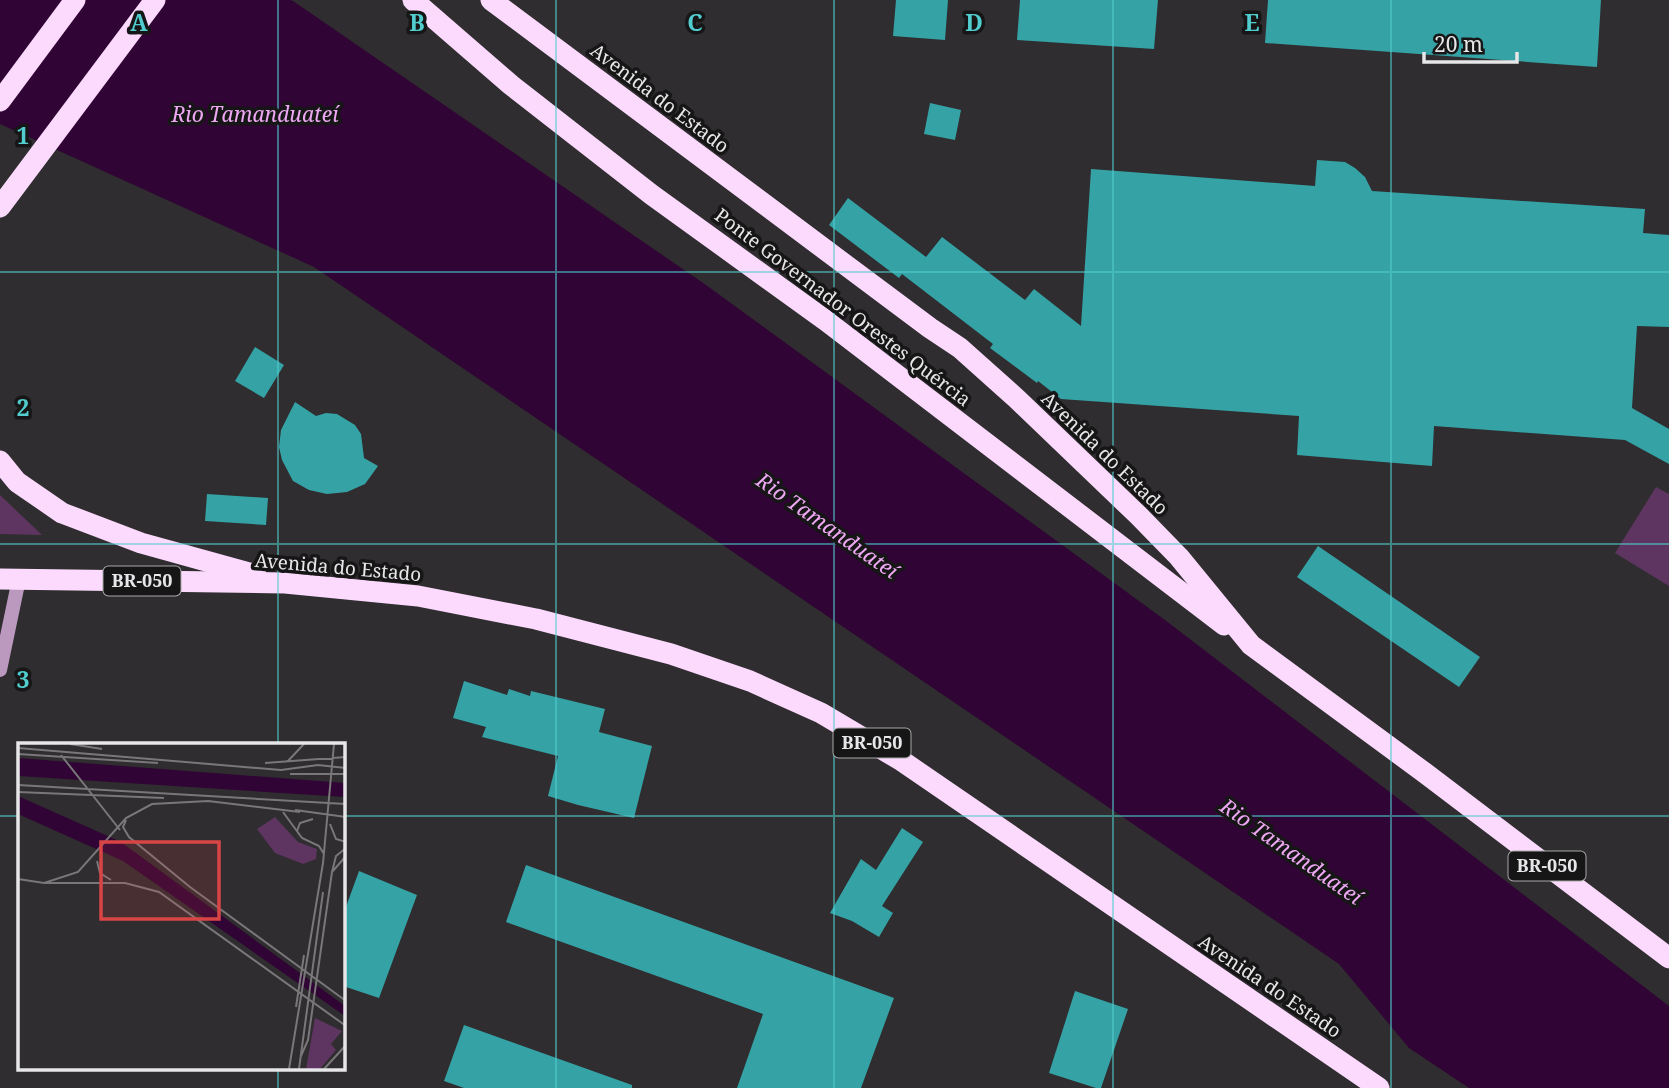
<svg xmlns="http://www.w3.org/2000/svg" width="1669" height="1088" viewBox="0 0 1669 1088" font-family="'Noto Serif',serif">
<rect width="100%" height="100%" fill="#2f2d2f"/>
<!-- green -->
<g fill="#5d3560">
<path d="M1656,487L1669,494V586L1615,553Z"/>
<path d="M0,495L42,535L0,534Z"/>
</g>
<!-- water -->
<path fill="#300434" d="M0,0H290L293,1L706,285L1165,620L1669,1006V1088H1469L1409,1048L1339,964L314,267L0,124Z"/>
<!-- building -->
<g fill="#35a2a5">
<path d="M896,0H948L945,40L893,36Z"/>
<path d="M1020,0H1158L1154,49L1017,40Z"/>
<path d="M1268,0H1601L1597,67L1265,43Z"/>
<path d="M930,103L961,110L955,140L924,134Z"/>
<path d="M1317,160L1345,162L1355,168L1365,177L1372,191L1645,209L1643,233L1669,235V327L1637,326L1632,408L1669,429V464L1625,440L1434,426L1432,466L1297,455L1299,416L1061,399L1038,381L1037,383L990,348L993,344L902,274L899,278L829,225L848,198L926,257L942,237L1025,300L1034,289L1081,326L1091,169L1315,186Z"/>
<path d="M255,347L284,365L264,398L235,381Z"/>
<path d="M295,402L316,416L326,413L337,414L355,425L361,434L364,458L378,466L365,484L347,492L327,494L309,490L293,481L282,460L279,447L281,430Z"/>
<path d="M207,494L268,498L266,525L205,521Z"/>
<path d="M1318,546L1480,657L1459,687L1297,577Z"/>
<path d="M464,681L507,695L509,689L530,696L531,691L605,709L599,732L652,746L634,818L578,805L548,796L558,756L482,737L486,727L453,718Z"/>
<path d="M902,828L923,842L882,906L893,913L879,937L852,921L830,913L861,859L876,870Z"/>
<path d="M526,865L894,998L861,1088H737L763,1014L506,922Z"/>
<path d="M359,871L417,895L379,998L343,986V915Z"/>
<path d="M1075,991L1128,1009L1101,1088H1096L1049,1073Z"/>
<path d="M464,1025L632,1085V1088H464L444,1081Z"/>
</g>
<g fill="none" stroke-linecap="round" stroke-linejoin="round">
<!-- secondary -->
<path stroke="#bb99be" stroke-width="14" d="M0,670L19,579"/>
<!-- highway -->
<g stroke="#fbdafd" stroke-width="21">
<path d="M413,0L511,85L652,195L825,320L1224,625"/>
<path d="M491,0L930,328L960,348L1017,399L1138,515L1179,557L1251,645L1425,773L1669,958"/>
<path d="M0,101L75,0"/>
<path d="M0,207L155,0"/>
<path d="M0,461L17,482L62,513L141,543L256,575"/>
<path d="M0,579L285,583L418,596L536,619L671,654L750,681L821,713L902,761L1379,1088"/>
</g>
</g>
<!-- grid -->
<path fill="none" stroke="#52cdcf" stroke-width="2" stroke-opacity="0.55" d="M278,0V745M556,0V1088M834,0V1088M1113,0V1088M1391,0V1088M0,272H1669M0,544H1669M0,816H19M343,816H1669M278,1069V1088"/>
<g text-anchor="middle" stroke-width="7" stroke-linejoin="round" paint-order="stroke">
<!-- shield labels -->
<g fill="#171617" stroke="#a9a8a9" stroke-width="2">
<rect x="103.5" y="566.5" width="77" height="29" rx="5"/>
<rect x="833.5" y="728.5" width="77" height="29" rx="5"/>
<rect x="1508.5" y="851.5" width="77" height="29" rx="5"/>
</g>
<g font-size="18" font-weight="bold" fill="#e7e6e8">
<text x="142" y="587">BR-050</text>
<text x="872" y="749">BR-050</text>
<text x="1547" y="872">BR-050</text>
</g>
<!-- street labels -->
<g font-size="19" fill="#e7e6e8" stroke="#171617">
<text transform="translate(660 98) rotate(37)" y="7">Avenida do Estado</text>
<text transform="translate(843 307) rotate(37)" y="7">Ponte Governador Orestes Quércia</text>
<text transform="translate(1105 453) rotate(44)" y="7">Avenida do Estado</text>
<text transform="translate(338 567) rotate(5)" y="7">Avenida do Estado</text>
<text transform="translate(1270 986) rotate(34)" y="7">Avenida do Estado</text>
</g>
<!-- water labels -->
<g font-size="21" font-style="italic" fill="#eea8f3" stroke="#171617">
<text x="255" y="122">Rio Tamanduateí</text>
<text transform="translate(827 526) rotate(35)" y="7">Rio Tamanduateí</text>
<text transform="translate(1291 852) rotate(35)" y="7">Rio Tamanduateí</text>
</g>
</g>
<!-- overview -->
<g transform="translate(18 743)">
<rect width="327" height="327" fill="#2f2d2f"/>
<path d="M257,74L280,99L299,106L298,116L285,121L257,110L239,86ZM297,275L324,288L313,301L318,307L302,326H288Z" fill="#5d3560"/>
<path d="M0,15L327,40V54L0,33ZM0,53L103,99L327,263V273L105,118L0,71Z" fill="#300434"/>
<path fill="none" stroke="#797779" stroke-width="2" d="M52,1L84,6M0,5L263,27L300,22L328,25M0,11L140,20M43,12L102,87M269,19L286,1M247,20L328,14M272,31H328M0,42L328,61M0,49L146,55M277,67L328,74M265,69L284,95L301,103L306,111M108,77L105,84L111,94L172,144L328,258M312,81L318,96L328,99M279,88L282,80L295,76M79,118L82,130L93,137M314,129L318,113L328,105M0,136L26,140L60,129L108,75L134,61L190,58L282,69M26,140H107L141,149L328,283M278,264L286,212M283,313L290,297L314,129L328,113M271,326L305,120L316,1M281,326L305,149M306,326L328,302"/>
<path fill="#d94445" fill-opacity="0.15" stroke="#d94445" stroke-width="3.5" d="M83,99H201V176H83Z"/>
<rect width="327" height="327" fill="none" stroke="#e7e6e8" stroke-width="3.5"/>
</g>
<g font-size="23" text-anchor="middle" font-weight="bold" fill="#52cdcf" stroke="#171617" stroke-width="7" stroke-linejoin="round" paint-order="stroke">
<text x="139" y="31">A</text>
<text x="417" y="31">B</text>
<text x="695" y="31">C</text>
<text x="974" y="31">D</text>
<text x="1252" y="31">E</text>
<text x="23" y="144">1</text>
<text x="23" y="416">2</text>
<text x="23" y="688">3</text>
</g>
<!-- scale -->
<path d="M1424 52v10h93v-10" fill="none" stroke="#e7e6e8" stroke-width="3.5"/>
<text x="1434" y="52" font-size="21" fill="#e7e6e8" stroke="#171617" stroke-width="5" paint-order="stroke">20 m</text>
</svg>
